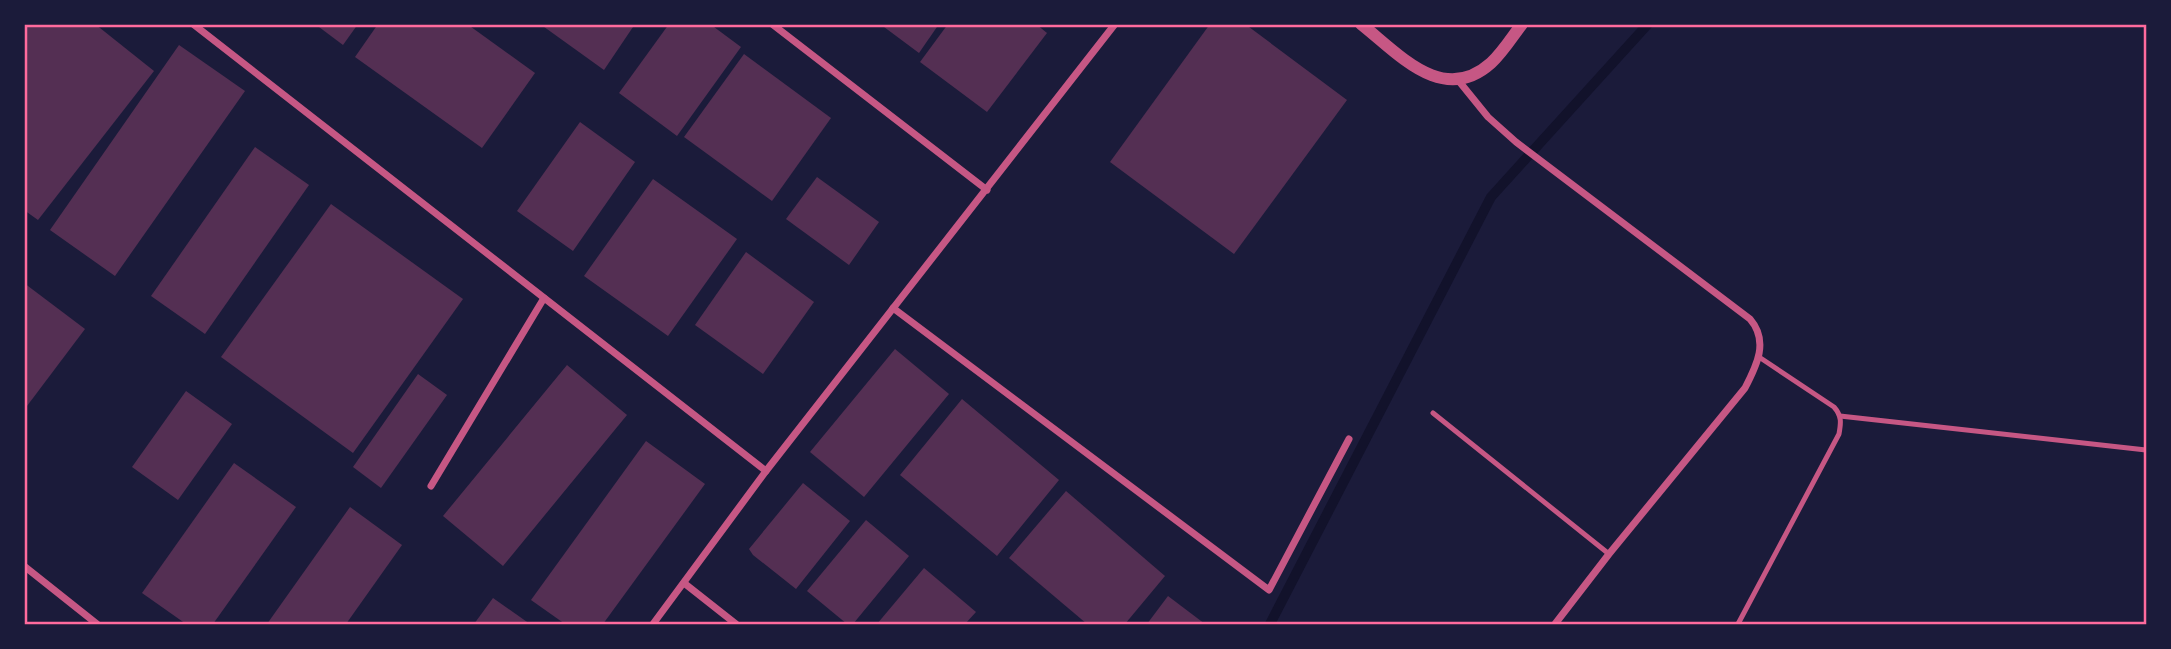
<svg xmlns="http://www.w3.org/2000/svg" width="2171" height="649" viewBox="0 0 2171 649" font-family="'Golos Text',sans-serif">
<rect width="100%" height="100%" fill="#1b1b3a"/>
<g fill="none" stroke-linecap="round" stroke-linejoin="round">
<!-- stream -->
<path stroke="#12122b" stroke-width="10" d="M1270,624L1491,197L1648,24"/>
</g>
<!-- building -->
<g fill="#542f53">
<path d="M24,24H95L154,71L38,220L24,210Z"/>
<path d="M315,24H358L343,45Z"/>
<path d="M378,24H467L535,73L482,148L355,57Z"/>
<path d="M540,24H635L604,70Z"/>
<path d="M669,24H710L741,47L677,136L619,93Z"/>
<path d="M880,24H939L919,53Z"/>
<path d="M948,24H1036L1047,33L987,112L920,62Z"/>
<path d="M1210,24H1245L1347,100L1234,254L1110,162Z"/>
<path d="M179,45L245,91L115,276L50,230Z"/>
<path d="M744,54L831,118L772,201L684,137Z"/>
<path d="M580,122L635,162L573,251L517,211Z"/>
<path d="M255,147L309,185L205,334L151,296Z"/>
<path d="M817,177L879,222L849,265L786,219Z"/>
<path d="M653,179L737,239L668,336L584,276Z"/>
<path d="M331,204L463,299L353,453L221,357Z"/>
<path d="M746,252L814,302L763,374L695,325Z"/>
<path d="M24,283L85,329L24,410Z"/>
<path d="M895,349L949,394L864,497L810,452Z"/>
<path d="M567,365L627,415L503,566L443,516Z"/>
<path d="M418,374L447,395L381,488L353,467Z"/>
<path d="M186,391L232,424L178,500L132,467Z"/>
<path d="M962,399L1059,480L997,556L900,475Z"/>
<path d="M646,441L705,484L603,624H565L531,600Z"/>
<path d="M234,463L296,507L213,624H186L142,593Z"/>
<path d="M803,483L850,521L796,589L753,555L749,549Z"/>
<path d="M1066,491L1165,576L1125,624H1087L1009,558Z"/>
<path d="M350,507L402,545L346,624H267Z"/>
<path d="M866,520L909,556L853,624H847L807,591Z"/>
<path d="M924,568L976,612L965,624H877Z"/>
<path d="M1168,596L1205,624H1147Z"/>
<path d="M493,598L530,624H474Z"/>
</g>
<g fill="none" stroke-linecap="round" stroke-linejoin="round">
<!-- service -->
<g stroke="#c65784" stroke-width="5">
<path d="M1433,413L1609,554"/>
<path d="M1840,416L2146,450"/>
<path d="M1738,624L1839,434C1841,423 1842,416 1834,407L1759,357"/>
</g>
<!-- minor -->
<g stroke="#c65784" stroke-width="7">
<path d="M193,24L766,471"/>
<path d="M772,24L987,190"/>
<path d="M1458,80L1488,117L1516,142L1750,319C1769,341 1757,365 1745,388L1609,554L1555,624"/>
<path d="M893,308L1269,590L1349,439"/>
<path d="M431,486L544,298"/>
<path d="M24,566L97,624"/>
<path d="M684,583L736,624"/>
<path d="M653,624L766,471L1115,24"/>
</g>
<!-- tertiary -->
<path stroke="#c65784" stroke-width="12" d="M1361,24C1399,54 1443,106 1491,63C1503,52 1512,37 1522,24"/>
</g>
<!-- border -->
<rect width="2171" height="649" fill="none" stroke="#1b1b3a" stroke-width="52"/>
<rect x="26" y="26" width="2119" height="597" fill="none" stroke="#ff6b9d" stroke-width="2.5"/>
</svg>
